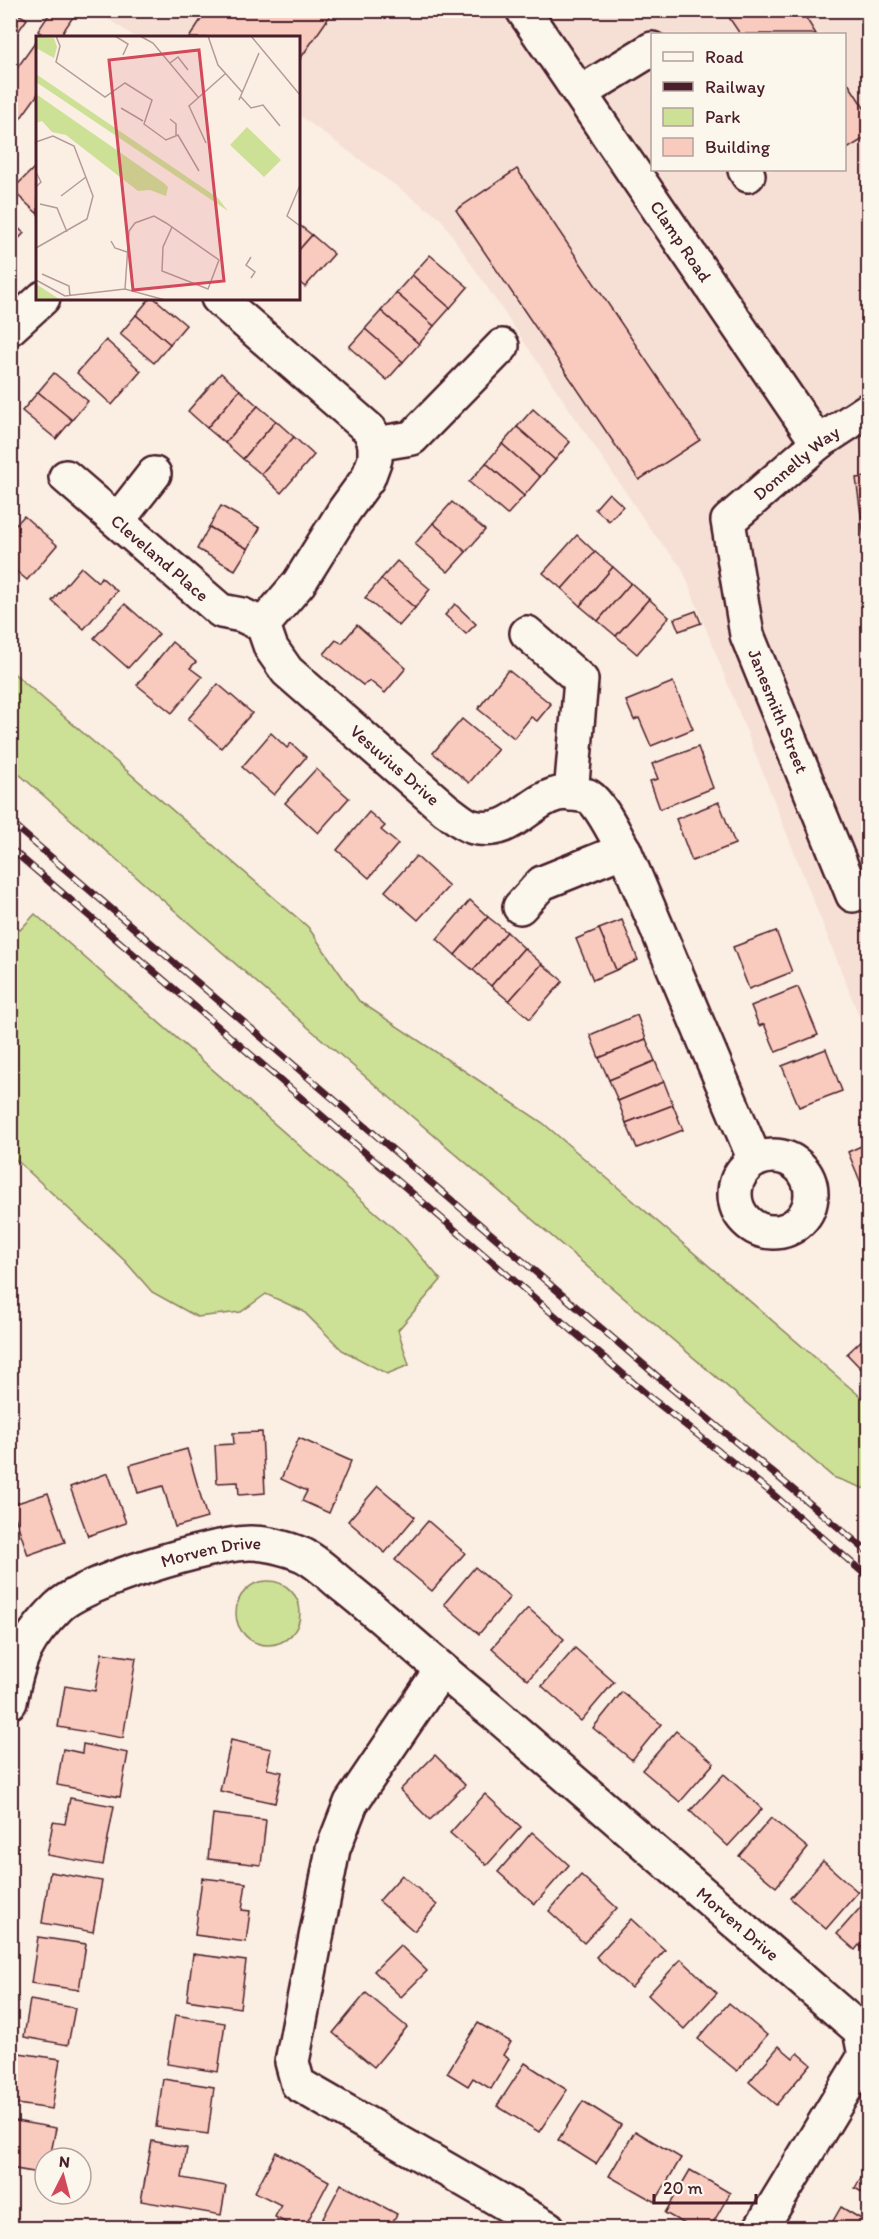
<svg xmlns="http://www.w3.org/2000/svg" width="879" height="2239" viewBox="0 0 879 2239" font-family="Itim,sans-serif">
<rect width="100%" height="100%" fill="#fbeee3"/>
<filter id="ink" filterUnits="userSpaceOnUse"><feTurbulence type="fractalNoise" baseFrequency=".0167" numOctaves="2"/><feDisplacementMap in="SourceGraphic" scale="12" xChannelSelector="R" yChannelSelector="G"/><feConvolveMatrix kernelMatrix="1 2 1 2 8 2 1 2 1" color-interpolation-filters="sRGB"/></filter>
<g filter="url(#ink)">
<!-- built -->
<path fill="#f6e0d5" fill-rule="evenodd" d="M96,11H868V1039L682,568L653,533L441,219L299,115L298,38L135,37ZM652,34H844V170H652Z"/>
<!-- green -->
<g fill="#cce195" stroke="#8b8060" stroke-width="1.5">
<path d="M10,670L308,927L359,1001L543,1123L868,1403V1490L833,1477L311,1030L11,767Z"/>
<path d="M35,914L406,1239L441,1280L398,1330L409,1365L387,1374L342,1350L303,1311L266,1294L241,1312L197,1317L152,1292L125,1261L11,1155V925L20,930Z"/>
<circle cx="268" cy="1613" r="32"/>
</g>
<!-- building -->
<g fill="#f9cbbe" stroke="#4a1f2b" stroke-width="1.5">
<path d="M10,10L27,19L10,43Z"/>
<path d="M52,10L77,11L59,38H47L38,31Z"/>
<path d="M207,10H334L298,62V38H189Z"/>
<path d="M724,10H801L816,34H740Z"/>
<path d="M37,40L38,94L15,126L10,123V78Z"/>
<path d="M844,77L868,114V136L844,151Z"/>
<path d="M38,164V214L12,190Z"/>
<path d="M517,169L700,440L639,480L456,210Z"/>
<path d="M10,221L24,233L10,248Z"/>
<path d="M298,224L312,235L298,251Z"/>
<path d="M312,235L334,254L305,287L298,281V251Z"/>
<path d="M430,255L468,287L450,308L412,275Z"/>
<path d="M412,275L450,308L434,326L396,293Z"/>
<path d="M396,293L434,326L419,344L381,311Z"/>
<path d="M150,298H154L186,325L170,344L136,315Z"/>
<path d="M381,311L419,344L403,362L365,329Z"/>
<path d="M136,315L170,344L154,363L120,334Z"/>
<path d="M365,329L403,362L387,380L349,347Z"/>
<path d="M106,340L141,371L112,405L77,373Z"/>
<path d="M54,373L88,401L72,420L38,392Z"/>
<path d="M221,373L240,390L207,428L188,411Z"/>
<path d="M240,390L258,406L225,443L207,428Z"/>
<path d="M38,392L72,420L56,439L22,411Z"/>
<path d="M258,406L276,421L243,459L225,443Z"/>
<path d="M533,409L570,442L555,460L517,427Z"/>
<path d="M276,421L294,437L261,474L243,459Z"/>
<path d="M517,427L555,460L540,477L502,444Z"/>
<path d="M294,437L314,455L281,493L261,474Z"/>
<path d="M502,444L540,477L524,496L486,463Z"/>
<path d="M486,463L524,496L507,515L469,482Z"/>
<path d="M868,477V567L856,478Z"/>
<path d="M609,493L623,506L609,521L595,509Z"/>
<path d="M452,502L485,530L466,552L433,523Z"/>
<path d="M221,506L260,528L248,549L209,527Z"/>
<path d="M24,516L57,545L27,580L10,566V531Z"/>
<path d="M433,523L466,552L448,572L415,544Z"/>
<path d="M209,527L248,549L235,570L197,549Z"/>
<path d="M577,535L595,552L562,589L543,573Z"/>
<path d="M595,552L613,567L580,606L562,589Z"/>
<path d="M397,561L430,589L415,608L381,579Z"/>
<path d="M81,567L98,582L101,577L117,591L84,629L52,601Z"/>
<path d="M613,567L631,583L598,621L580,606Z"/>
<path d="M381,579L415,608L399,626L365,598Z"/>
<path d="M631,583L649,599L616,636L598,621Z"/>
<path d="M649,599L669,617L637,654L616,636Z"/>
<path d="M125,604L159,634L128,668L94,638Z"/>
<path d="M455,604L476,624L466,634L445,615Z"/>
<path d="M696,611L701,623L679,631L674,619Z"/>
<path d="M357,625L406,668L385,693L370,681L363,685L324,654L336,640L342,643Z"/>
<path d="M172,642L196,662L190,668L202,677L172,713L137,685Z"/>
<path d="M508,670L551,704L537,721L531,717L514,738L478,709Z"/>
<path d="M673,682L693,729L651,746L639,718L634,720L626,701Z"/>
<path d="M218,684L252,713L221,748L188,719Z"/>
<path d="M462,719L498,749L469,783L433,753Z"/>
<path d="M271,733L287,748L291,743L306,757L274,795L242,767Z"/>
<path d="M698,747L713,788L660,809L650,781L658,779L652,764Z"/>
<path d="M316,769L349,798L318,833L285,803Z"/>
<path d="M719,802L735,844L692,861L676,819Z"/>
<path d="M369,812L385,826L381,830L398,844L369,878L337,850Z"/>
<path d="M416,856L449,886L418,920L385,891Z"/>
<path d="M470,900L488,917L455,955L437,939Z"/>
<path d="M488,917L507,932L473,970L455,955Z"/>
<path d="M622,920L638,960L616,970L599,929Z"/>
<path d="M599,929L616,970L593,980L576,939Z"/>
<path d="M776,931L792,972L749,989L733,947Z"/>
<path d="M507,932L524,948L491,986L473,970Z"/>
<path d="M524,948L542,964L509,1001L491,986Z"/>
<path d="M542,964L563,981L530,1019L509,1001Z"/>
<path d="M798,987L818,1035L776,1052L764,1024L759,1026L751,1006Z"/>
<path d="M637,1015L646,1039L599,1058L590,1035Z"/>
<path d="M646,1039L655,1061L609,1080L599,1058Z"/>
<path d="M826,1049L842,1091L799,1107L782,1066Z"/>
<path d="M655,1061L664,1082L618,1101L609,1080Z"/>
<path d="M664,1082L673,1105L626,1123L618,1101Z"/>
<path d="M673,1105L683,1130L637,1148L626,1123Z"/>
<path d="M868,1143V1185L863,1188L848,1152Z"/>
<path d="M865,1337L868,1341V1376L847,1354Z"/>
<path d="M262,1432L265,1493L239,1495L238,1482L217,1483L215,1445L234,1444L233,1433Z"/>
<path d="M299,1438L351,1461L329,1513L302,1501L307,1491L281,1479Z"/>
<path d="M187,1449L207,1518L175,1527L163,1486L138,1493L130,1465Z"/>
<path d="M108,1473L126,1523L88,1536L70,1487Z"/>
<path d="M378,1486L415,1517L385,1553L348,1521Z"/>
<path d="M48,1493L65,1542L28,1555L11,1505Z"/>
<path d="M428,1521L465,1553L432,1591L395,1560Z"/>
<path d="M475,1567L510,1597L479,1634L444,1604Z"/>
<path d="M528,1608L564,1639L528,1680L492,1648Z"/>
<path d="M575,1648L614,1682L581,1721L542,1686Z"/>
<path d="M102,1653L136,1658L123,1738L58,1727L65,1686L95,1691Z"/>
<path d="M622,1692L661,1724L632,1760L593,1728Z"/>
<path d="M676,1731L714,1763L680,1802L642,1770Z"/>
<path d="M231,1740L271,1749L267,1769L282,1772L275,1803L220,1791Z"/>
<path d="M83,1744L128,1753L120,1797L57,1785L63,1749L82,1753Z"/>
<path d="M435,1755L465,1785L430,1820L400,1790Z"/>
<path d="M724,1774L762,1809L728,1846L690,1811Z"/>
<path d="M485,1794L521,1827L487,1865L450,1833Z"/>
<path d="M70,1798L114,1806L103,1865L47,1855L53,1822L65,1824Z"/>
<path d="M213,1814L266,1820L261,1865L208,1859Z"/>
<path d="M771,1818L808,1848L776,1887L739,1856Z"/>
<path d="M532,1832L569,1865L535,1904L498,1872Z"/>
<path d="M823,1861L858,1892L826,1929L790,1898Z"/>
<path d="M50,1872L102,1881L93,1932L42,1923Z"/>
<path d="M402,1875L437,1905L414,1931L379,1901Z"/>
<path d="M581,1875L617,1908L584,1943L549,1911Z"/>
<path d="M202,1878L246,1883L242,1910L250,1911L246,1942L195,1935Z"/>
<path d="M868,1899V1953L859,1945L855,1950L837,1934Z"/>
<path d="M631,1919L665,1950L631,1988L596,1957Z"/>
<path d="M38,1937L86,1944L79,1990L31,1983Z"/>
<path d="M400,1945L427,1971L401,1997L374,1971Z"/>
<path d="M193,1954L246,1961L240,2008L187,2000Z"/>
<path d="M681,1959L717,1993L684,2029L648,1995Z"/>
<path d="M366,1993L407,2027L374,2067L333,2033Z"/>
<path d="M30,2000L75,2008L68,2045L24,2037Z"/>
<path d="M729,2003L767,2035L737,2071L698,2039Z"/>
<path d="M175,2015L225,2023L218,2072L167,2064Z"/>
<path d="M478,2023L511,2042L503,2055L509,2059L491,2089L473,2078L468,2086L447,2073Z"/>
<path d="M779,2046L793,2058L798,2053L811,2064L776,2105L749,2082Z"/>
<path d="M12,2052L60,2059L52,2109L10,2103Z"/>
<path d="M525,2063L567,2090L539,2132L497,2106Z"/>
<path d="M163,2079L214,2087L208,2134L156,2127Z"/>
<path d="M583,2101L621,2125L596,2164L558,2140Z"/>
<path d="M10,2120L56,2128L50,2158H45V2174L10,2168Z"/>
<path d="M635,2131L681,2158L655,2202L609,2176Z"/>
<path d="M152,2141L187,2148L182,2178L226,2186L221,2215L141,2201Z"/>
<path d="M276,2152L329,2181L304,2228H296L275,2217L281,2205L255,2192Z"/>
<path d="M868,2165V2196L855,2188Z"/>
<path d="M690,2170L730,2193L710,2228H692L665,2213Z"/>
<path d="M341,2184L397,2214L389,2228H318Z"/>
<path d="M841,2207L868,2223V2228H829Z"/>
</g>
<g fill="none" stroke-linecap="round" stroke-linejoin="round">
<defs>
<g id="minor">
<path id="s1" d="M523,10L818,443"/>
<path d="M580,93L652,49"/>
<path d="M745,170L748,175"/>
<path id="s2" d="M218,298L370,430L375,444V459L368,478L344,511L299,583L263,625L271,648L287,671L446,810C454,815 464,825 473,827C519,838 533,787 574,794C578,795 585,795 588,796C601,804 616,837 624,850L755,1160"/>
<path d="M10,328L43,298"/>
<path d="M375,444L412,438L502,346"/>
<path id="s3" d="M66,477L221,611L242,615L263,625"/>
<path d="M118,520L154,474"/>
<path d="M527,633L581,680L571,794"/>
<path id="s4" d="M853,895L747,635L728,521L818,443L868,410"/>
<path d="M520,907L542,883L624,850"/>
<circle cx="773" cy="1194" r="38"/>
<path d="M441,1670L351,1803L333,1849L292,2062L298,2084L548,2228"/>
<path id="s5" d="M10,1702C18,1658 26,1639 58,1607C83,1582 213,1543 250,1543C269,1543 286,1548 303,1555C318,1562 333,1578 346,1588C396,1628 442,1672 492,1711L860,2030L865,2056L761,2228"/>
</g>
</defs>
<!-- minor casing -->
<use href="#minor" stroke="#4a1f2b" stroke-width="38"/>
<!-- minor -->
<use href="#minor" stroke="#fbf7ec" stroke-width="33"/>
<defs>
<g id="rail">
<path d="M10,822L664,1382L868,1552"/>
<path d="M10,848L651,1398L768,1490L868,1577"/>
</g>
</defs>
<!-- rail casing -->
<use href="#rail" stroke="#4a1f2b" stroke-width="7"/>
<!-- rail -->
<use href="#rail" stroke="#fbf7ec" stroke-width="4.5" stroke-dasharray="14" stroke-linecap="butt"/>
</g>
</g>
<g text-anchor="middle" stroke-width="4.5" stroke-linejoin="round" paint-order="stroke">
<!-- street labels -->
<g font-size="18" fill="#4a1f2b" stroke="#fbf7ec">
<text dy="6" stroke="none"><textPath href="#s1" startOffset="280">Clamp Road</textPath></text>
<text dy="6" stroke="none"><textPath href="#s4" startOffset="486">Donnelly Way</textPath></text>
<text dy="6" stroke="none"><textPath href="#s3" startOffset="124">Cleveland Place</textPath></text>
<text transform="translate(778 711) rotate(68)" y="6">Janesmith Street</text>
<text dy="6" stroke="none"><textPath href="#s2" startOffset="628">Vesuvius Drive</textPath></text>
<text dy="6" stroke="none"><textPath href="#s5" startOffset="273">Morven Drive</textPath></text>
<text dy="6" stroke="none"><textPath href="#s5" startOffset="938">Morven Drive</textPath></text>
</g>
</g>
<!-- overview -->
<g transform="translate(36 36)">
<rect width="264" height="264" fill="#fbeee3"/>
<path d="M0,0L18,2L21,11L18,22L0,12ZM0,38L182,162L192,175L0,46ZM0,58L128,147L132,151L130,160L114,154L102,155L30,99L16,96L6,85L0,87ZM211,91L245,124L228,141L194,109ZM0,248L20,261L24,264H0Z" fill="#cce195"/>
<path fill="none" stroke="#b49b99" stroke-width="1.5" d="M20,0L24,10L20,26L69,61L89,47L116,64L108,88L130,104L142,99L163,135M79,0L92,8L87,19M104,0L117,7L162,61M172,0L182,29L206,56M215,0L264,59M134,27L142,21L152,34M205,61L215,72L227,69L244,90M203,64L223,17M85,72L107,85M134,83L140,88V99M0,106L17,100L38,110L57,160L51,183L0,212M170,107L153,70L189,38M0,136L5,146L0,151M264,149L251,180L264,190M25,160L50,141M4,168L21,172L31,196M75,205L79,212L91,216M215,221L210,229L219,236L215,242M6,238L33,250L34,260M0,244L29,260L89,253L129,264M89,253L93,195L99,187L118,180L130,187L183,224L172,253L126,235L127,211L136,191"/>
<path fill="#d1495b" fill-opacity="0.15" stroke="#d1495b" stroke-width="3" d="M163,14L188,245L97,254L73,24Z"/>
<rect width="264" height="264" fill="none" stroke="#4a1f2b" stroke-width="3"/>
</g>
<!-- margin -->
<rect width="879" height="2239" fill="none" stroke="#fbf7ec" stroke-width="36"/>
<rect x="18" y="18" width="843" height="2203" fill="none" stroke="#4a1f2b" stroke-width="2" filter="url(#ink)"/>
<!-- legend -->
<rect x="651" y="33" width="195" height="138" fill="#fbf7ec" stroke="#b4a19f" stroke-width="1.5"/>
<rect x="663" y="52" width="30" height="9" fill="#fbf7ec" stroke="#b4a19f" stroke-width="1.5"/>
<text x="705" y="63" font-size="18" fill="#4a1f2b">Road</text>
<rect x="663" y="82" width="30" height="9" fill="#4a1f2b" stroke="#b4a19f" stroke-width="1.5"/>
<text x="705" y="93" font-size="18" fill="#4a1f2b">Railway</text>
<rect x="663" y="108" width="30" height="18" fill="#cce195" stroke="#b4a19f" stroke-width="1.5"/>
<text x="705" y="123" font-size="18" fill="#4a1f2b">Park</text>
<rect x="663" y="138" width="30" height="18" fill="#f9cbbe" stroke="#b4a19f" stroke-width="1.5"/>
<text x="705" y="153" font-size="18" fill="#4a1f2b">Building</text>
<!-- north arrow -->
<g transform="translate(63 2176) rotate(6)"><circle r="28" fill="#fbf7ec" stroke="#b4a19f" stroke-width="1.5"/>
<path d="M0-4.5L10 22L0 15L-10 22Z" fill="#d1495b"/>
<text y="-9" font-size="16" font-weight="bold" text-anchor="middle" fill="#4a1f2b">N</text>
</g>
<!-- scale -->
<path d="M654 2194v9h102v-9" fill="none" stroke="#4a1f2b" stroke-width="3"/>
<text x="663" y="2194" font-size="18" fill="#4a1f2b" stroke="#fbf7ec" stroke-width="4.5" paint-order="stroke">20 m</text>
</svg>
